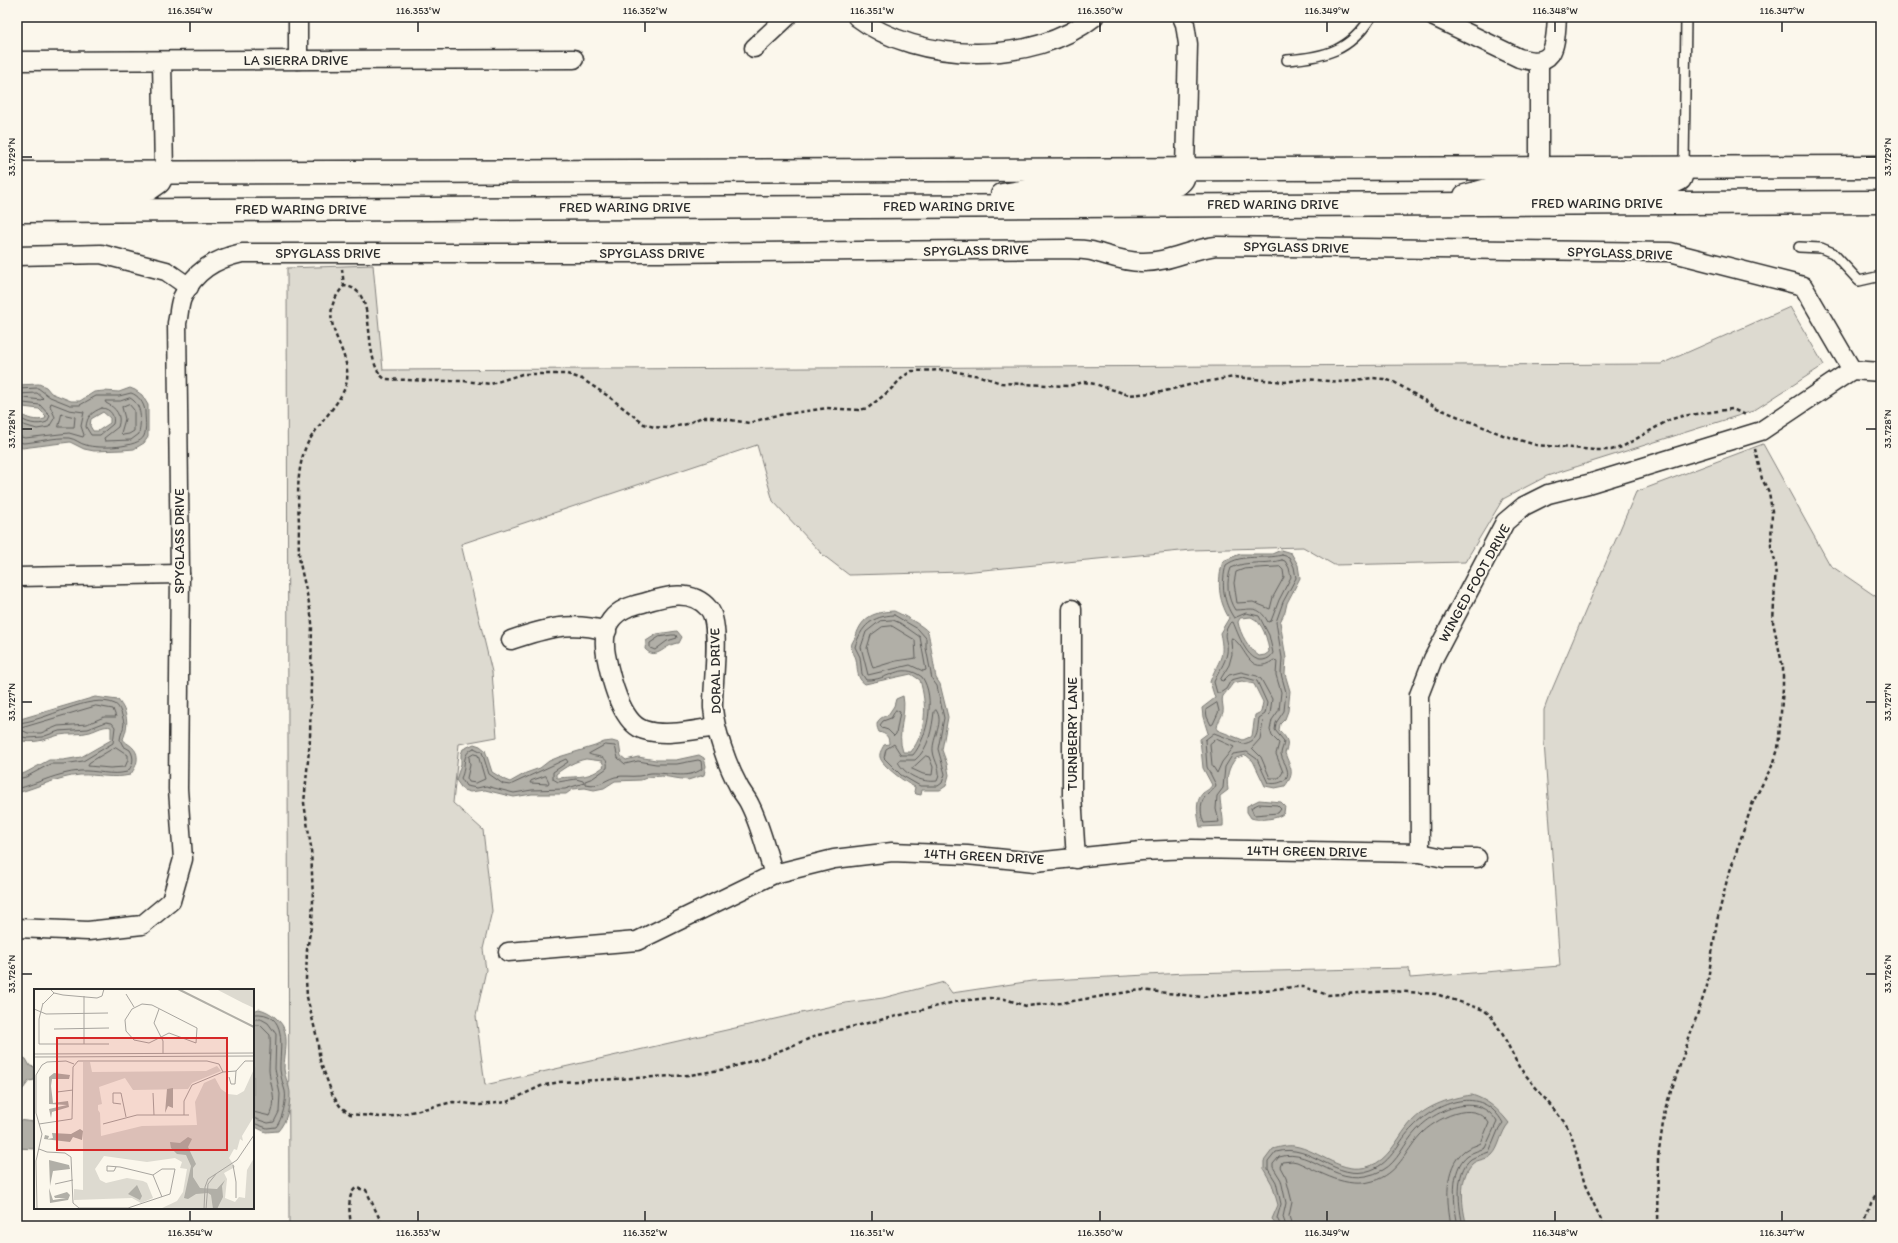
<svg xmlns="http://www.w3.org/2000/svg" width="1898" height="1243" viewBox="0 0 1898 1243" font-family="Itim,sans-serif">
<rect width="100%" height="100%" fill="#fbf7ec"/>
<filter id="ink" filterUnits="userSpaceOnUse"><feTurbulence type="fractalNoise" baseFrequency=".025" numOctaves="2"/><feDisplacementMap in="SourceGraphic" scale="8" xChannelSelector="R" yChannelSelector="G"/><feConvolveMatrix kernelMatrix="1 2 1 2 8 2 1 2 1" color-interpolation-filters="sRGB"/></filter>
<g filter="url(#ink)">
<!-- green -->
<path fill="#dddad0" stroke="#84827e" d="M373,265L383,370L1661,364L1790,307L1824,365L1753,411L1547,476L1503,499L1465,562L1334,565L1303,547L1191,550L963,572L849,575L823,555L773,501L757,445L461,544L492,672L497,737L459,744L453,803L483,830L492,911L483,949L486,970L476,1016L485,1085L845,1003L883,998L944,982L952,993L1032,981L1185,973L1409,968L1410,978L1560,966L1544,742V710L1548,699L1636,492L1763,444L1830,565L1881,600V1226H289L287,268Z"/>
<!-- water -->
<g fill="#b1afa7" stroke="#7b7a75" fill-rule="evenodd">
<path d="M39,384L46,387L51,393L71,401H80L94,392L104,391L119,392L130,388L135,390L142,395L148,405V437L144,443L134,449L122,450L94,451L84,449L70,442L22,448L17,444V385ZM23,407L39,409L46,416L45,419C36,421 26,419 20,413V408ZM103,412L110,418V423L98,431H93L90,426L91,419Z"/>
<path d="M1281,550L1291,553L1298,565L1300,578L1287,603L1285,612L1280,622L1286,658L1285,674L1290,691L1288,711L1285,719L1280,724L1279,730C1287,738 1290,742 1285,753C1290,768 1296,772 1285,786L1275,788L1265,786L1253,761L1246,755L1236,758C1228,768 1226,777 1228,790L1220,796C1220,807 1224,816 1223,826L1200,827C1198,816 1194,802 1203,793C1207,790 1209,790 1212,785L1203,768L1200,739L1208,733L1203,717L1202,708L1215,698L1210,682C1218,659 1226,660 1220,633L1229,618C1218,599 1217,582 1223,561L1240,554H1272ZM1251,617C1263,622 1268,640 1269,652L1265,655L1259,656C1249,649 1240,634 1238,622L1240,618ZM1242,681L1254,684L1263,702L1261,712L1255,715L1252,736L1243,740L1217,730C1217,722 1221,719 1223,712C1224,707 1221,701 1223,696C1226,692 1230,688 1233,683Z"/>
<path d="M894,611C901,614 924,626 928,632C929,635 935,672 936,678L940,684L948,717L942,750L947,764L949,775L946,786L940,790H922L921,795L916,794L914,792L915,787C907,784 881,765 880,757C879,753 882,749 884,745L889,744C889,736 886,734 879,732C874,722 879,718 888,715L894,706L896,699L903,696C907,715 896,732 903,752H911C927,730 927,705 920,680L911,674L865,684C856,678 858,669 856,659C855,655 852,652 851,648C851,643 854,640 856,636C862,616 875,612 894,611Z"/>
<path d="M677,631L682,637L679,643C665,643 657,662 645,649L646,641L657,634Z"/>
<path d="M95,697L118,700C128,712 129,725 123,739C126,744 130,744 133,748C141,756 136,768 130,775C113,779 97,774 80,775C57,777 39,787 17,793V775L25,773L49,760H63L81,757L111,740V727C104,725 97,730 90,732C80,735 69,733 59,735C42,740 36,744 17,740V720Z"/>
<path d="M612,741L619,743L621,756L626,760L638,757L656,760H676L699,755L704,758L706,766L704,775L688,780L662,776L649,777L641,780L615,781L604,788L594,790L585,788L573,789L566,794H532L514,797L485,790L470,792L463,790L456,780L461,764V754L463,749L474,744L480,746L485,750L492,772L505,780L510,782L526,773L540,768L549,761L559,757L595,746L604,742ZM586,759L602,761L604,766C590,779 576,776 558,778L556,777V774C565,767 575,761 586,759Z"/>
<path d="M1259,800L1281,802L1285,806L1284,813C1279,819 1259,821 1251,818L1247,812V806Z"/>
<path d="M259,1009C269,1011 283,1021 285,1032C288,1044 284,1057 284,1069C285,1077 290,1088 290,1093C290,1106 287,1121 278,1131L266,1132L253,1126V1011Z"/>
<path d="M17,1055L26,1059L30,1066L35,1067V1080L29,1081L23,1089L17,1092Z"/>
<path d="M1472,1095C1488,1100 1498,1109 1509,1123C1500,1133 1500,1147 1492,1155C1487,1160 1477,1159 1472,1164C1458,1179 1462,1208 1467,1226H1278L1272,1219L1278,1205L1272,1184L1264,1170V1161L1273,1149C1280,1147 1288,1145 1294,1146C1320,1150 1342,1176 1370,1166C1388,1160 1396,1141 1407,1127C1422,1107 1448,1098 1472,1095Z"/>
<path d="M17,1120L35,1122V1149L17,1148Z"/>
</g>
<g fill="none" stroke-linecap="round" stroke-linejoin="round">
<!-- shore -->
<g stroke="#61605d" stroke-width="1">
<path d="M17,389L38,388L50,397L70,405H80L96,396H119L131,393C138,395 144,403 145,411C145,418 147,429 144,436C139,448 97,449 86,445C80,444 76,439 69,438C54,437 39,442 23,443L17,441"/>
<path d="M17,394L37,393L43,398L41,400L24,398L17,400"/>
<path d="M130,398C143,405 141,421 139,434L131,440L105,441L104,438L118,427C122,415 116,408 106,403L105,401H120Z"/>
<path d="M129,404L134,410V431L129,434L123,435L121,433L125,419L122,407Z"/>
<path d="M17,405L23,403L40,405L50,416L47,422C37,426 25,423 17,416"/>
<path d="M102,408C111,409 115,416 113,424L100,435H91L86,427C87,416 92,412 102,408Z"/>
<path d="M62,414L75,417L74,427H59Z"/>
<path d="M17,423L37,429L49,427L55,417L50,406L51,403L69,410L84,412L81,426L84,435L83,437L69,433L25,438L17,436"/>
<path d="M1282,555L1289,557L1294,567L1296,578L1283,602L1276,622L1282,658L1281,674L1286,692L1284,711L1276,723L1275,730L1284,741C1284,746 1281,750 1281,754C1282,760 1286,764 1287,769C1291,782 1276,785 1268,783L1257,759L1247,752L1233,754L1225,767L1223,788L1217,796L1216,809L1219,822L1204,823C1201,817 1199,803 1205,797C1209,792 1213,792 1216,785L1207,767L1205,740L1214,733L1243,744C1259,741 1257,732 1259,718L1265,714L1267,703L1257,681L1243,677L1231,680L1226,689L1220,693H1217L1214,682C1218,672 1225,664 1227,653C1229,639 1220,638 1230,623L1233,622C1238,633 1247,662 1263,660C1268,659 1271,657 1273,653L1269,635L1259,616L1246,613L1234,618C1223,602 1221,584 1226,565C1242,553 1264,560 1282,555Z"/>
<path d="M1282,560L1285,561L1289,568L1291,577L1279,600L1271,621L1268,622C1258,604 1251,610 1235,610C1227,598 1226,581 1231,568C1248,560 1265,565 1282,560Z"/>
<path d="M1280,567L1283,570L1284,577L1273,597L1270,609L1253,602L1237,603L1234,583L1236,572L1244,569Z"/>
<path d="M894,615L918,629L926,638V648L932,679L937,686L944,718L938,749L945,774L942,783L938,786H920L901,775L884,758L886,749L894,744L901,755H913C928,737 936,697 922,677C900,661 889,681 866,680L862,674L860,657L855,647C861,626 872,616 894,615Z"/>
<path d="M893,620L900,623L920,637L926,670L923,671L910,665L868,675L861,647L866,632L880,621Z"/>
<path d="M892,626L915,640L916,658L896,661L873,668L867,648L871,635L882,627Z"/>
<path d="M672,635H676L677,638L667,641L655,650L650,648V643L659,637Z"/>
<path d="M1232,638C1247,646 1248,678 1274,660L1277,661L1276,675L1281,692L1279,710L1272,720L1270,730L1272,736L1279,743L1276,754L1283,772L1279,778H1270L1261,757L1252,748L1260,739L1263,721L1270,714L1272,699L1261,679L1257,676L1241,672L1229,675L1223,681L1220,680L1229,665L1232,654L1231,640Z"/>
<path d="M1217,703L1219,711L1213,724L1211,725L1207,717L1206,710Z"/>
<path d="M96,706L113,709L116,717H104L87,724L58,726L41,733H28L21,730L22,728Z"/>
<path d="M896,710L900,712L896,734L894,736L888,730L882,728L880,725L883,721L891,718Z"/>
<path d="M936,710C945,722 932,737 933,751C934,762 943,770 937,781C922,783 905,775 898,762L899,760H915C929,749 932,728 934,712Z"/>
<path d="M17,723C45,722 90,692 115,704C120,706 123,718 124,723C124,729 120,735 120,740L123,746L130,750C135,758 133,766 127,772C111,776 96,770 80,771C57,773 39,783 17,789"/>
<path d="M17,736L28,738L42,737L59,731L88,729L106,722L112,723L115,727L113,743L83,761L64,764H50L26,777L17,779"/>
<path d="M1216,739L1234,747L1222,762L1217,773L1212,765L1210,744Z"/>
<path d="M605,745L615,746L618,758L625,764L638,761L656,764H677L698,760L701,761L702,769C687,780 668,772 651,773C647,773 643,776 639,776C631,777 623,775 615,777C602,781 601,787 585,784V781L593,778L607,768C609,754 596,758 589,754Z"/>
<path d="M116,747L128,755V760L125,767L110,768L88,766L89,763Z"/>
<path d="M474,748L482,752L489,774L503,784L510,785L566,759L568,762L553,772V779L558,782L576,779L583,781L584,783L565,789L532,790L514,793L486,786L477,788L466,786L461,778C467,767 460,754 474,748Z"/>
<path d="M474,754L478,755L485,779L476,783L469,782L467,778L470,765L469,757Z"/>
<path d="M926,756L929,757L933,767L932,775L923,774L912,769Z"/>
<path d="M546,776L549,782L548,784L530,783L531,781Z"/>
<path d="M1259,804L1277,805L1281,809L1278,813L1254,815L1251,808Z"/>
<path d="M253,1014C290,1011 279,1049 280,1070C281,1078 283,1084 285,1091C287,1100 282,1120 276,1127L267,1128L253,1123"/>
<path d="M253,1019H261L268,1023L276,1034L275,1069L280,1094L279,1112L274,1122L268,1123L253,1118"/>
<path d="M253,1025H260L270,1035C271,1047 269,1058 269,1070C270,1085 278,1101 270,1116L253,1112"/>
<path d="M1281,1226L1277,1218L1281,1204L1276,1182L1268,1169V1162L1276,1152C1312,1142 1336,1183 1371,1170C1393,1162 1398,1141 1413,1127C1437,1102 1482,1084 1503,1123L1499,1128L1489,1152C1484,1154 1476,1156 1471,1159C1454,1172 1459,1208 1463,1226"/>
<path d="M1286,1226L1283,1217L1286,1203L1281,1180L1273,1167V1164L1279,1157C1315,1146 1335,1194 1383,1170C1398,1162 1404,1143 1416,1131C1434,1110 1479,1090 1497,1122L1485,1148C1480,1150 1473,1152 1468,1155C1449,1169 1454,1206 1458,1226"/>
<path d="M1292,1226L1289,1216L1292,1202L1286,1178L1280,1167L1282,1162L1292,1161L1297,1162C1322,1173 1346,1189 1373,1181C1398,1174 1405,1152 1420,1135C1435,1119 1474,1098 1489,1123L1481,1143C1476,1146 1469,1147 1464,1151C1443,1168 1447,1203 1451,1226"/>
</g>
<defs>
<g id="service">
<path d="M1287,60C1325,57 1350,51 1371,17"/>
<path d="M1684,168L1686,17"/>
<path d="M1799,247L1821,248L1833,253L1859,281L1881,276"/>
</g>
<g id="minor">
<path d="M857,17C918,64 1034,66 1094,17"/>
<path d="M1182,17L1185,24L1188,44L1185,169"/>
<path d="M1434,17L1519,58C1556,69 1555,46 1557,17"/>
<path d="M754,48L787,17"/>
<path d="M298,60V17"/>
<path d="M17,61L574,59"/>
<path d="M162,61L164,173"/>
<path d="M1539,168V62"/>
<path d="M17,256L101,254L166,271L189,287"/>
<path d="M1852,370L1881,372"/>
<path d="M17,577L180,574"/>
<path d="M1072,609V795L1076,859"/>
<path d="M511,640C546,628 570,621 607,631"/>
<path d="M716,727C693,730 666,737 644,730C621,723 610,676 606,655C604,644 604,629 611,620C619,609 631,606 643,603C665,596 692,588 709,609C722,625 712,686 713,708C715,730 727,765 738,785C741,792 747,798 750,805C761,827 766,851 774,874"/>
<path d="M1420,853L1419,695L1433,659L1505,522L1524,506L1548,494L1588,484L1761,431L1852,370"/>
<path d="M17,928L88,931L142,925L171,901L183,859L178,789L180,574L177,323C179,315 179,305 182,298C194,271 215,259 242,253H660L1067,249C1076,250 1086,249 1095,252C1110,256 1125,262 1141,262C1167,263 1190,249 1216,246L1670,252L1803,286L1852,370"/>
<path d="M508,952L637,941L774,874L834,859L892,852L967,855L1035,862L1141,851L1192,849L1420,853L1444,858H1477"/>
</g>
<g id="secondary">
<path d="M17,173L1881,167"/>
<path d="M17,190L149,189L159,182L164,173"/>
<path d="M1002,195L1045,188L1174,185C1183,182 1184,178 1185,169"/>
<path d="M1465,196L1507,185L1670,184L1680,179L1684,168"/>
<path d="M17,211L1881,202"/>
</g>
</defs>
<!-- service casing -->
<use href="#service" stroke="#2b2b2b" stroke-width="12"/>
<!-- minor casing -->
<use href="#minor" stroke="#2b2b2b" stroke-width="21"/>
<!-- secondary casing -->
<use href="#secondary" stroke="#2b2b2b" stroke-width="25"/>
<!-- path -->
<g stroke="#2b2b2b" stroke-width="2.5" stroke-dasharray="4 3" stroke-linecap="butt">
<path d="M342,269L344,286"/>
<path d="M351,1226C350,1215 346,1195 356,1188L366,1190L383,1226"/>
<path d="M1604,1226L1585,1185L1571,1134L1565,1123L1519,1067L1503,1035L1491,1016L1484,1010L1436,994L1392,991L1328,995L1303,987H1293L1203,997L1140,990L1061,1003L1026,1006L1005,999L989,998L959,1001L818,1035L767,1056L726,1069L690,1075L559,1082L541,1086L507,1102L480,1105L453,1102L394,1116L381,1117L350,1114L340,1106L333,1096L320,1061L317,1038L307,997L306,979L307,950L312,921L313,901L311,847L304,803L310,739L312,623C310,602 304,584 300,563C298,551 299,537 299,524C298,499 296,474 305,449C314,426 344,402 347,380C351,345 312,321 344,286C381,288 359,361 385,379L431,381H464L491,384L522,374H567L582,379L608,396L644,424L654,427L668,428L687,424L702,417H712L749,423L773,416L827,408L859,410L868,408L889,391L904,376L912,371L945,370L980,376L1001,383L1068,386L1084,382L1095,384L1129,395L1161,392L1193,384L1234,377L1285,382L1305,379L1341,382L1372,378L1384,379L1394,382L1437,408L1503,435L1536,445L1595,450H1611L1622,447L1669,420L1682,416L1732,409L1746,415"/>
<path d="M1657,1226L1658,1158L1665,1109L1707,986L1717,921L1727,880L1753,802L1774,762L1778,749L1783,688V668L1773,622L1776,565L1771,546L1772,511L1769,492L1762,479L1755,449"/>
<path d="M1752,1226L1753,1223"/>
<path d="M1864,1226L1871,1203L1881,1188"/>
</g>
<!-- service -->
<use href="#service" stroke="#fbf7ec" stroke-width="9"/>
<!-- minor -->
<use href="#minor" stroke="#fbf7ec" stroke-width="18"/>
<!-- secondary -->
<use href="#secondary" stroke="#fbf7ec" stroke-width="22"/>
</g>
</g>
<!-- ticks -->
<path fill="none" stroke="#2b2b2b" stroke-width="1.5" d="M190,22V32M418,22V32M645,22V32M872,22V32M1100,22V32M1327,22V32M1555,22V32M1782,22V32M22,157H32M1866,157H1876M22,429H32M1866,429H1876M22,702H32M1866,702H1876M22,974H32M1866,974H1876M190,1211V1221M418,1211V1221M645,1211V1221M872,1211V1221M1100,1211V1221M1327,1211V1221M1555,1211V1221M1782,1211V1221"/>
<g text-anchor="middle" stroke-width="4" stroke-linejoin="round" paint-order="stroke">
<!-- street labels -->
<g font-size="14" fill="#2b2b2b" stroke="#fbf7ec">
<text x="296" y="65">LA SIERRA DRIVE</text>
<text x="1597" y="208">FRED WARING DRIVE</text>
<text x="1273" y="209">FRED WARING DRIVE</text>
<text x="949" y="211">FRED WARING DRIVE</text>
<text x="625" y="212">FRED WARING DRIVE</text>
<text x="301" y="214">FRED WARING DRIVE</text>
<text transform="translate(1296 247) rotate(1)" y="5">SPYGLASS DRIVE</text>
<text transform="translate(976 250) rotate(-1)" y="5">SPYGLASS DRIVE</text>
<text x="328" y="258">SPYGLASS DRIVE</text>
<text x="652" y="258">SPYGLASS DRIVE</text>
<text transform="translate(1620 253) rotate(2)" y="5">SPYGLASS DRIVE</text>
<text transform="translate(179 541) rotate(-90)" y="5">SPYGLASS DRIVE</text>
<text transform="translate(1474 583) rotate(-61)" y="5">WINGED FOOT DRIVE</text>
<text transform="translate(715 671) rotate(-91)" y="5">DORAL DRIVE</text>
<text transform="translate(1072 734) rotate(-90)" y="5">TURNBERRY LANE</text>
<text transform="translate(1307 851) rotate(1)" y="5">14TH GREEN DRIVE</text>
<text transform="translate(984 856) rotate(3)" y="5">14TH GREEN DRIVE</text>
</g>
</g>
<!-- overview -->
<g transform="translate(34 989)">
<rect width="220" height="220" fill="#fbf7ec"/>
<path d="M182,0H220V19L209,14ZM49,73H56L58,83L172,82L183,77L187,82L158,94L154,100L99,101L91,89L65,98L68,115L64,116V121L66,124L67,147L108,137L163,136L161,113L170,94L181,89L187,100L194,105L203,106L210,102L220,80V127L208,147L209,152L206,150L203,161L200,160L195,169L201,178L190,184L193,190L191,209L201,213L205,208L211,209L213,181L220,169V220H126L143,212L149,203L153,180L146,179L148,173L141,169L113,173L70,167L61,180L66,191L72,194L93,189L109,192L113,194L119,209L107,214L98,209L40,211V200L49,201Z" fill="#dddad0"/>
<path d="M20,84L36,86L35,90H18L17,97L19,114L34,112L35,118L18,123L17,129L15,120L33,116L15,115V88ZM139,99V119L134,117L131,124L133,100ZM46,140L49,142L48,151L39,148L36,153L10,150L11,146L15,147L14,150L19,149L18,144L37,145ZM154,148L158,150L154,158L162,175L159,179V188L166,199L183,200L191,191L188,197L189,208L183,220H179L177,206L174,204L162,205L154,210L150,209L157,177L152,166L143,165L137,159L136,153L146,154ZM15,171L35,176L36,180L19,182L16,197ZM103,196L108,207L106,211L94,205ZM15,199L19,211L32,209H21L20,207L33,203L36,206L34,211L16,214Z" fill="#b1afa7"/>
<path fill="none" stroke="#b1afa7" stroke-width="2" d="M144,0L220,38"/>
<path fill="none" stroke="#a8a59f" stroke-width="1" d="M16,0L20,4L29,6L63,9L68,7L70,0M92,5L100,18M50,7V55M9,14L5,30V55H75M9,15L20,4M108,15L118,16L163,39L162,54L135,44L115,54L100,51L92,42L91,31L98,20ZM0,20L12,25L74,24M125,20L120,34L129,52V65M20,40L75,39M0,65L220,64M0,68L220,67M189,83L202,82L211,72H220M195,88L197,95H201L202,82M23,103L39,101M119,104L120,126M87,115L79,114V104H87L92,128M150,126V112L158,96L189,83M5,135L38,130L39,78L44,72H173L185,75L189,83M69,135L103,126H155M5,160L13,163L31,164L37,168L39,214L45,219H94L136,205L141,180H128L119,186M199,176L202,193V209M82,178L80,182H73V177L86,178L119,186L128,208M21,195L39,191M3,220L2,172L8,145L2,124V86L8,76L13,73L32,72L40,75M170,220L171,198L174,190L203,171L220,146M172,220L174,195L182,185"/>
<path fill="#d62828" fill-opacity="0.15" stroke="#d62828" stroke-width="2" d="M23,49H193V161H23Z"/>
<rect width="220" height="220" fill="none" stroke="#2b2b2b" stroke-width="2"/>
</g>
<!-- margin -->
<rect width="1898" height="1243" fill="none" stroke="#fbf7ec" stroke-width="44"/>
<rect x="22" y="22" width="1854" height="1199" fill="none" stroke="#2b2b2b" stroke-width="1.5"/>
<g font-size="10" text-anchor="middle" fill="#2b2b2b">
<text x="190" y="14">116.354°W</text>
<text x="418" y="14">116.353°W</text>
<text x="645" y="14">116.352°W</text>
<text x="872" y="14">116.351°W</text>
<text x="1100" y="14">116.350°W</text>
<text x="1327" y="14">116.349°W</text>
<text x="1555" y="14">116.348°W</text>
<text x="1782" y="14">116.347°W</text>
<text transform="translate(11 157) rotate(-90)" y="4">33.729°N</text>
<text transform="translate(1887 157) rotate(-90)" y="4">33.729°N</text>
<text transform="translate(11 429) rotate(-90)" y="4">33.728°N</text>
<text transform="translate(1887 429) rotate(-90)" y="4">33.728°N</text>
<text transform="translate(11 702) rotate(-90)" y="4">33.727°N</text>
<text transform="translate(1887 702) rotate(-90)" y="4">33.727°N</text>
<text transform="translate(11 974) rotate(-90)" y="4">33.726°N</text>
<text transform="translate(1887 974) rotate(-90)" y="4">33.726°N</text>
<text x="190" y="1236">116.354°W</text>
<text x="418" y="1236">116.353°W</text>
<text x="645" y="1236">116.352°W</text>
<text x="872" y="1236">116.351°W</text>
<text x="1100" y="1236">116.350°W</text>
<text x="1327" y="1236">116.349°W</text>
<text x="1555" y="1236">116.348°W</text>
<text x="1782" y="1236">116.347°W</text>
</g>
</svg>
